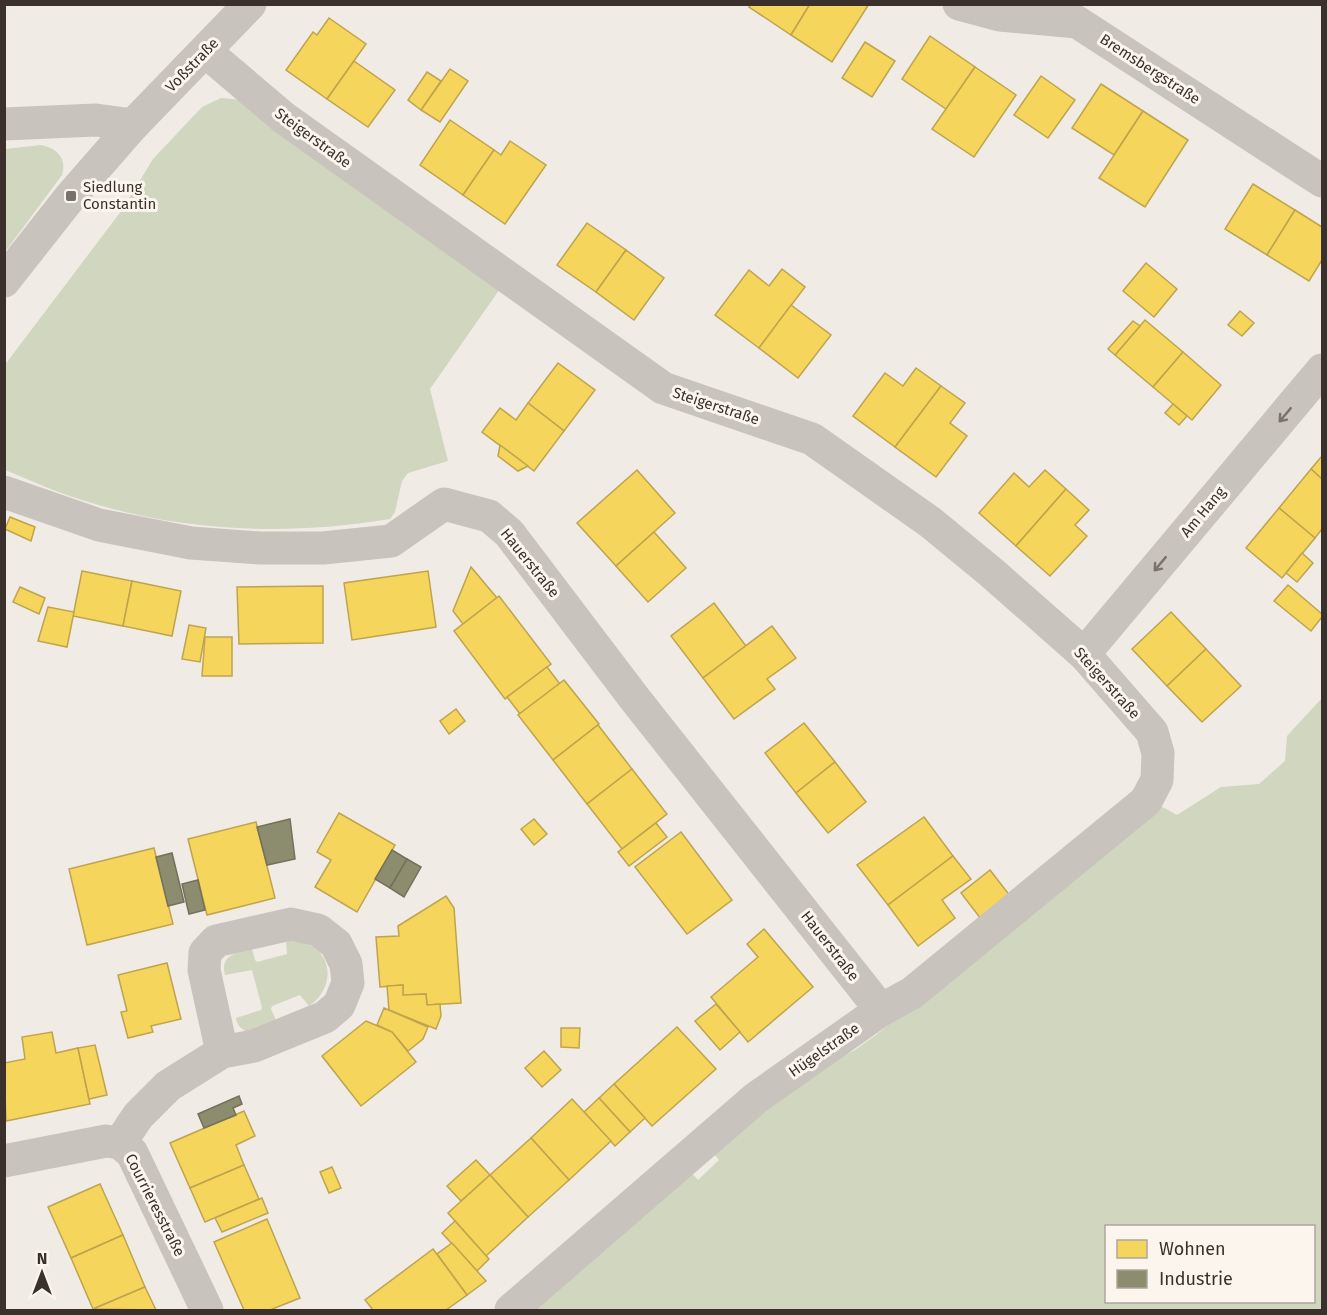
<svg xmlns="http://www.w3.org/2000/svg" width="1327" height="1315" viewBox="0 0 1327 1315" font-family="'Fira Sans',sans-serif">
<rect width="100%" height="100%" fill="#f0ebe5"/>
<!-- green -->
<g fill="#d1d6bf" fill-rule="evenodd">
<path d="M221,98L244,100L502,286L430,389L448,461L408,473L402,481L395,512L390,519C287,536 181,532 82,500C55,492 30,480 5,470L4,366L122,210L153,159L202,107Z"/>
<path d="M41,145C57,148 67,159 62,175L5,252V149Z"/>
<path d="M1322,698V1310H519L687,1168L698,1180L719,1160L709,1148L821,1067L855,1050L876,1035L1157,804L1177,815L1221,787L1259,784L1285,761L1287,736ZM1106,1226H1314V1302H1106Z"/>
<path d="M296,940C305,943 314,946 320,953C335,971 326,995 309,1006L300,995L272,1006L271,1009L276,1020L247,1032C241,1029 237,1025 236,1018L261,1010L262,1008L252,970L225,975C220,955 236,953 252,949L255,960L257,962L287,954L286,941Z"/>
</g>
<!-- homes -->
<g fill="#f6d55c" stroke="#bea44d" stroke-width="1.5">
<path d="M751,4H810L791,35L749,7Z"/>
<path d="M810,4H869L832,62L791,35Z"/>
<path d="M329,18L366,44L327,99L286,70L313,32L317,35Z"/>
<path d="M930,36L975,67L946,109L902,79Z"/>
<path d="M865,42L895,61L872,97L842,78Z"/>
<path d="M354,61L395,90L368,127L327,99Z"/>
<path d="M975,67L1016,95L974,157L932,129Z"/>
<path d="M450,69L468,81L440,122L421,110Z"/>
<path d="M427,72L441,81L421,110L408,100Z"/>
<path d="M1041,76L1075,100L1048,138L1014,115Z"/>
<path d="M1101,84L1143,111L1114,155L1072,128Z"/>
<path d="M1143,111L1188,140L1145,207L1099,178Z"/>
<path d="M450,120L494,150L463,195L420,165Z"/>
<path d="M510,141L546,165L505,224L463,195L494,150L501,155Z"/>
<path d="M1253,184L1295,210L1267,255L1225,229Z"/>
<path d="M1295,210L1322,227V260L1309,281L1267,255Z"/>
<path d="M587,223L626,250L596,292L557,265Z"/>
<path d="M626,250L664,278L634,320L596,292Z"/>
<path d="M1146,263L1177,289L1154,317L1123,291Z"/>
<path d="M782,269L805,287L759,348L715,315L749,270L769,286Z"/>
<path d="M791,305L831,335L798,378L759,348Z"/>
<path d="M1240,311L1254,323L1242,336L1228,325Z"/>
<path d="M1145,320L1183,352L1153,387L1115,355Z"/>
<path d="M1133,321L1140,326L1115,355L1108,349Z"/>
<path d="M1183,352L1221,385L1192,420L1153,387Z"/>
<path d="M558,363L595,390L564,431L528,403Z"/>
<path d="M916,368L941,386L895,447L853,416L885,373L903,386Z"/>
<path d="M941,386L965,403L950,423L967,436L936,477L895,447Z"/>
<path d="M528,403L564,431L534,471L482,432L500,408L516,420Z"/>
<path d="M1173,404L1187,416L1179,425L1165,413Z"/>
<path d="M500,445L528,466L518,471L498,456Z"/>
<path d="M1322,456V479L1311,469Z"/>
<path d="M1311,469L1322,479V529L1315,538L1279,508Z"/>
<path d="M637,470L675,513L616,566L577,523Z"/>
<path d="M1045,470L1066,489L1016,546L979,513L1014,473L1029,487Z"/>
<path d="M1066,489L1089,510L1075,525L1087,536L1050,576L1016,546Z"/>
<path d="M1279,508L1315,538L1282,578L1246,548Z"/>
<path d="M10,517L35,527L31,541L5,529Z"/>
<path d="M654,532L686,568L648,602L616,566Z"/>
<path d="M1302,553L1313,563L1297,582L1286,573Z"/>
<path d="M471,567L497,598L463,624L453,611Z"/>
<path d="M82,571L132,581L123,626L73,616Z"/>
<path d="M428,571L436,627L352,640L344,583Z"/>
<path d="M132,581L181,591L172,636L123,626Z"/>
<path d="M1288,585L1322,614V617L1311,631L1274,601Z"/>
<path d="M323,586V643L239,644L237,587Z"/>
<path d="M20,587L45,598L39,614L13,602Z"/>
<path d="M499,596L551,664L505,699L454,631Z"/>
<path d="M714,603L746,646L703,678L671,636Z"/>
<path d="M48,607L74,612L67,647L38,641Z"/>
<path d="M1171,612L1206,649L1167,686L1132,649Z"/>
<path d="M189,625L206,628L200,662L182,659Z"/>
<path d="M772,626L796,658L767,679L775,689L734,719L703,678Z"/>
<path d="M205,637H232V676H202Z"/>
<path d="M1206,649L1241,686L1202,722L1167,686Z"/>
<path d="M547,667L560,684L520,714L507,697Z"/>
<path d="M564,680L599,724L553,760L518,715Z"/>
<path d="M456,709L465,721L449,734L440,721Z"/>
<path d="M804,723L835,762L796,793L765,753Z"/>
<path d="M598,725L632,769L587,804L553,760Z"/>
<path d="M835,762L866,802L828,833L796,793Z"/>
<path d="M632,769L667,814L622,849L587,804Z"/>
<path d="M339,813L395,845L357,912L315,887L331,860L317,852Z"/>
<path d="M924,817L953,856L888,905L857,865Z"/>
<path d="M534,819L547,834L534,845L521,829Z"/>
<path d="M256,822L275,898L207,915L188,839Z"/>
<path d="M656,823L667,837L629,866L618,852Z"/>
<path d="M681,832L732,900L687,934L635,867Z"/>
<path d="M154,848L173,924L87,945L69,869Z"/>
<path d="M953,856L971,879L942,900L955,918L918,946L888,905Z"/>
<path d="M990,870L1011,897L981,919L961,893Z"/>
<path d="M446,896L454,908L461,1003L427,1005L426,994L403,995V985L380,987L376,937L399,936L398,926Z"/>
<path d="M764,929L813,987L748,1042L711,997L758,957L747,944Z"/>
<path d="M167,963L181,1019L151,1026L153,1032L128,1038L121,1012L127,1011L118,975Z"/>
<path d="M403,985V995L426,994L427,1005L440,1004L441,1016L436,1029L389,1010L387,986Z"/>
<path d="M716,1004L740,1032L720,1050L695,1021Z"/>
<path d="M384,1008L428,1027L423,1039L408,1051L392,1032L377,1025Z"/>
<path d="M366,1021L392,1032L416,1062L361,1106L322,1056Z"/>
<path d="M677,1027L716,1069L652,1126L614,1084Z"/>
<path d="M561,1028H580L579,1048L561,1047Z"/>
<path d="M52,1032L56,1053L78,1048L90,1104L6,1121L4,1063L25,1059L22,1037Z"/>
<path d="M95,1045L107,1095L89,1099L78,1048Z"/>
<path d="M544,1051L561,1070L542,1087L525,1068Z"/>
<path d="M614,1084L645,1118L630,1132L599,1098Z"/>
<path d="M599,1098L630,1132L615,1146L584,1112Z"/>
<path d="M572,1099L611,1141L569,1180L531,1138Z"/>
<path d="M244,1111L255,1136L236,1145L244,1165L190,1188L170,1143Z"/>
<path d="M531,1138L569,1180L528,1217L490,1175Z"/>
<path d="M476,1160L490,1175L461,1201L447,1186Z"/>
<path d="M244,1165L259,1199L205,1222L190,1188Z"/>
<path d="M332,1167L341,1188L329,1193L320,1172Z"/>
<path d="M490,1175L528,1217L486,1256L448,1213Z"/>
<path d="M100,1184L123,1235L71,1258L48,1207Z"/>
<path d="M262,1198L268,1213L222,1232L215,1218Z"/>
<path d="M267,1219L300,1298L270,1310H244L214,1242Z"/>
<path d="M455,1221L489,1259L477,1271L442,1233Z"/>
<path d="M123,1235L145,1287L93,1309L71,1258Z"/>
<path d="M452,1243L486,1281L467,1295L437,1254Z"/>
<path d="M433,1249L467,1295L446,1310H373L365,1300Z"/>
<path d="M145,1287L156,1310L93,1309Z"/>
</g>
<!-- industry -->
<g fill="#8c8c6e" stroke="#74705a" stroke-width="1.5">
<path d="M290,819L295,859L267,865L257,827Z"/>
<path d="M392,850L407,859L390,888L375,879Z"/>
<path d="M172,853L184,902L168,906L156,857Z"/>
<path d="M407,859L421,867L404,897L390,888Z"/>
<path d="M198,880L205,910L189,914L182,884Z"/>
<path d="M239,1096L242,1104L233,1108L236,1115L204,1128L198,1114Z"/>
</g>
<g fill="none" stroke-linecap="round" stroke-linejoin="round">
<!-- minor -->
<g stroke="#c9c3be" stroke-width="33">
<path d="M959,4L1000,15L1077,22L1322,181"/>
<path d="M205,51L284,118L663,388L812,439L930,522L992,573L1084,654L1152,732L1158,753L1157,780L1146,801L912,993L881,1010L756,1098L511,1310"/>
<path d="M4,124L96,120L133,125"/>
<path d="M4,281L71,196L133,125L250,4"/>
<path d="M4,492L99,525L191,543L260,548H323L391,541L444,504L489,516L509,533L635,699L881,1010"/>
<path d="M1084,654L1322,370"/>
<path d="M120,1143L138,1116L168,1086L222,1052L254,1046L325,1017L339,1005L348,983L346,964L336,944L318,930L291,924L216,941L205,953L204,970L222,1052"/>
<path d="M4,1161L106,1141L120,1143L132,1153L207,1310"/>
</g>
</g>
<!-- one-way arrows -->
<defs><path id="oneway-shaft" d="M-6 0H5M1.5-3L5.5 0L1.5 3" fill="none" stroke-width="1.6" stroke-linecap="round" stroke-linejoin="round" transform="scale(1.5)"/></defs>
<g stroke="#7b726d">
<use href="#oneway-shaft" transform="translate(1285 415) rotate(130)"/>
<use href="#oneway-shaft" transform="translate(1160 564) rotate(130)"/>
</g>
<!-- markers -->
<rect fill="#7a716c" stroke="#fbf5ee" stroke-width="2" x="65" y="190" width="12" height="12" rx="3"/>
<g text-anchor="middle" stroke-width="6" stroke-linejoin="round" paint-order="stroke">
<!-- street labels -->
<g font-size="15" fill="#3b302b" stroke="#fbf5ee">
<text transform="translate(192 65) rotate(-46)" y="5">Voßstraße</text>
<text transform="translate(1150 69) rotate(33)" y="5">Bremsbergstraße</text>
<text transform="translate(313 138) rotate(36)" y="5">Steigerstraße</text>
<text transform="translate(716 406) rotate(18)" y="5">Steigerstraße</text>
<text transform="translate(1203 512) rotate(-50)" y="5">Am Hang</text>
<text transform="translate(530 563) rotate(51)" y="5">Hauerstraße</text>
<text transform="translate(1107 683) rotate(48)" y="5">Steigerstraße</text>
<text transform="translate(830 946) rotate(52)" y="5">Hauerstraße</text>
<text transform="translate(824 1050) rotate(-35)" y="5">Hügelstraße</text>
<text transform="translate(155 1205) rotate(63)" y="5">Courrieresstraße</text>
</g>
<!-- poi labels -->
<g font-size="15" fill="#3b302b" stroke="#fbf5ee" text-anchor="start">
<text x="83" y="192">Siedlung<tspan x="83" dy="17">Constantin</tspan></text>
</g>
</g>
<!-- border -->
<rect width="1327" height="1315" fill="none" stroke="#3b302b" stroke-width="12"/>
<!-- legend -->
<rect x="1105" y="1225" width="210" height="78" fill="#fbf5ee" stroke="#aea6a0" stroke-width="1.5"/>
<rect x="1117" y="1240" width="30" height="18" fill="#f6d55c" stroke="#aea6a0" stroke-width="1.5"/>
<text x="1159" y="1255" font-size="18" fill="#3b302b">Wohnen</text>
<rect x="1117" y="1270" width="30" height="18" fill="#8c8c6e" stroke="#aea6a0" stroke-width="1.5"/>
<text x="1159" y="1285" font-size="18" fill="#3b302b">Industrie</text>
<!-- north arrow -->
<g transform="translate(42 1273)" stroke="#fbf5ee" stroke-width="4.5" paint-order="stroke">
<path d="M0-4.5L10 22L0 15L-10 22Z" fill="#3b302b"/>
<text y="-9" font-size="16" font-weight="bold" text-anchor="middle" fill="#3b302b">N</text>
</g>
</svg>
